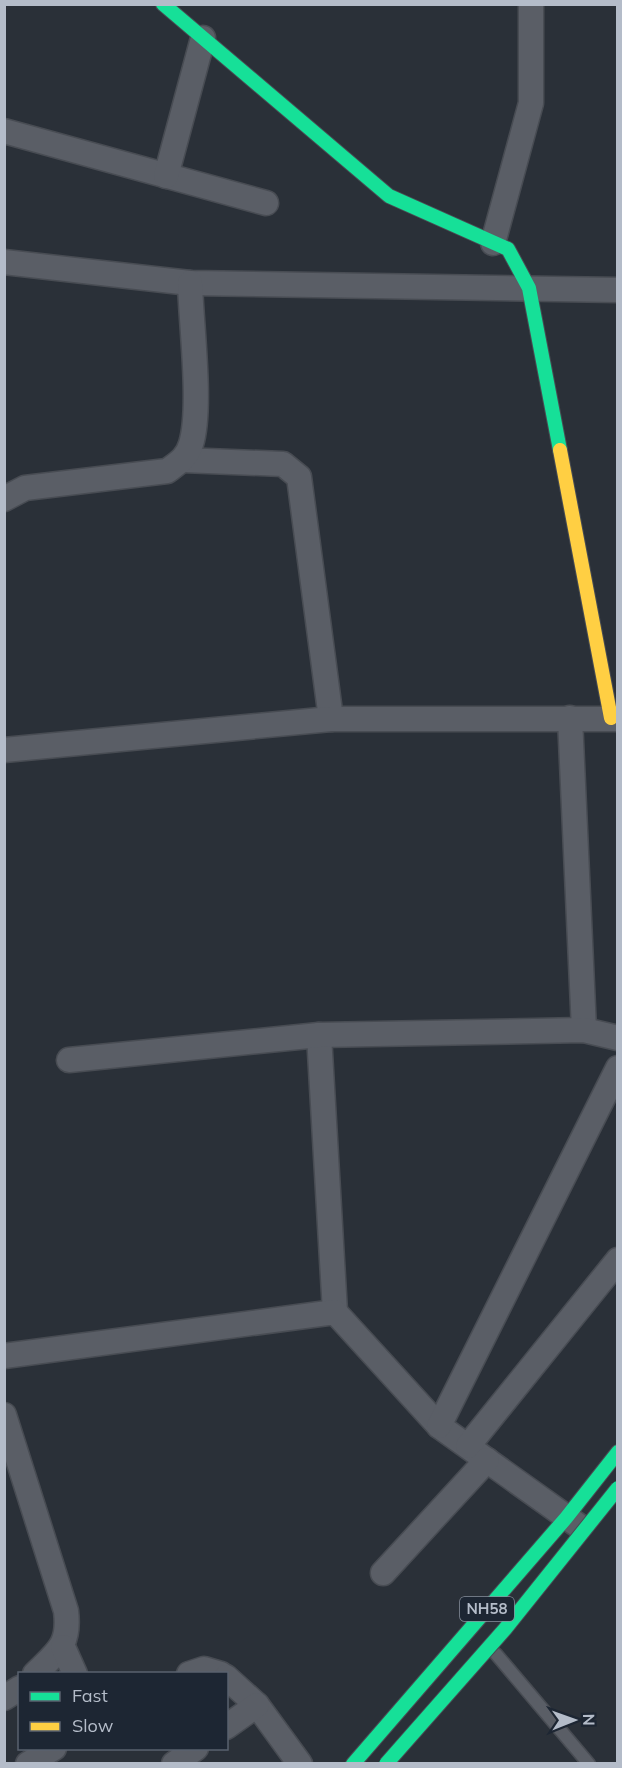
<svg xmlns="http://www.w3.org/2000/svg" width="622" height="1768" viewBox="0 0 622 1768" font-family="Mulish,sans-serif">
<rect width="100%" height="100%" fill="#2a3038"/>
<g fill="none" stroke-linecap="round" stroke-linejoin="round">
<defs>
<path id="lane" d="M496,1654L589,1764"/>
<g id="street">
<path d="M4,131L266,203"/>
<path d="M166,176L203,38"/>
<path d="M493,243L531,103V4"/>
<path d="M4,262L190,283L618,290"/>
<path d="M183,460L283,464L299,477L331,719"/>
<path d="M4,499L25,488L167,471C178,463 187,458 191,444C202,408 191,324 190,283"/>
<path d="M570,718L584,1030"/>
<path d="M4,750L331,719H618"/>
<path d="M319,1035L335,1312"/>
<path d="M69,1060L319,1035L584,1030L618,1038"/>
<path d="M4,1356L335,1312L439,1426L579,1526"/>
<path d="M4,1415L66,1611C70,1645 58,1651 35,1674"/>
<path d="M439,1426L618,1068"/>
<path d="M468,1446L618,1260"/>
<path d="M383,1573L487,1460"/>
<path d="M63,1647L75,1674"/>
<path d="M189,1674L204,1669L221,1674"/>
<path d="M226,1677L257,1705L300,1764"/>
<path d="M4,1698L20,1688"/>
<path d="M226,1727L257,1705"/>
<path d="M28,1764L54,1748"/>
<path d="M174,1764L196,1748"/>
</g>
<g id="fast">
<path d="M163,4L389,196L508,249L529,288L560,450"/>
<path d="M353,1764L566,1518L618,1452"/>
</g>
<path id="slow" d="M560,450L611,718"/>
</defs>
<!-- lane casing -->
<use href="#lane" stroke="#484c53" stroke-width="15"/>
<!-- street casing -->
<use href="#street" stroke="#484c53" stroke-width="27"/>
<!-- fast casing -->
<use href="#fast" stroke="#484c53" stroke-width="16"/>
<!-- slow casing -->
<use href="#slow" stroke="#484c53" stroke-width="16"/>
<!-- lane -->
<use href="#lane" stroke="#5a5e66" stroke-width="12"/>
<!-- street -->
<use href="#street" stroke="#5a5e66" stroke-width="24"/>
<!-- fast -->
<use href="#fast" stroke="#16e098" stroke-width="14"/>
<!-- slow -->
<use href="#slow" stroke="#ffcf43" stroke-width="14"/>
<defs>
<path id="fast-bridge" d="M386,1764L505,1629L618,1488"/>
</defs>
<!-- fast-bridge casing -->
<use href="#fast-bridge" stroke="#474c53" stroke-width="16" stroke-linecap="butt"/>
<!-- fast-bridge -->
<use href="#fast-bridge" stroke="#16e098" stroke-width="14"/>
</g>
<g text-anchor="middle" stroke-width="4.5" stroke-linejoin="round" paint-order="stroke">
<!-- shield labels -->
<rect fill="#1d2633" stroke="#878f9c" stroke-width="1.5" x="460" y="1597" width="54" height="24" rx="4.5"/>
<g font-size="15" font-weight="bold" fill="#b4bcc9">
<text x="487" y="1614">NH58</text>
</g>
</g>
<!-- border -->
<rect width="622" height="1768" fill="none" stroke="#b4bcc9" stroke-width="12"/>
<!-- legend -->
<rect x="18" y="1672" width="210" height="78" fill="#1d2633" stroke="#59626f" stroke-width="1.5"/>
<rect x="30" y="1692" width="30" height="9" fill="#16e098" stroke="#59626f" stroke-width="1.5"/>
<text x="72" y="1702" font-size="18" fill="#b4bcc9">Fast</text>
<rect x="30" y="1722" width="30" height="9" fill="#ffcf43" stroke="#59626f" stroke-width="1.5"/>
<text x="72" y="1732" font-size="18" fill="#b4bcc9">Slow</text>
<!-- north arrow -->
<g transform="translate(574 1720) rotate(89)" stroke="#1d2633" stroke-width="4.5" paint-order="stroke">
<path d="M0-4.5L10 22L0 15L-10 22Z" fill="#b4bcc9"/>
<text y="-9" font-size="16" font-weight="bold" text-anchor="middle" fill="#b4bcc9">N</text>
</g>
</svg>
